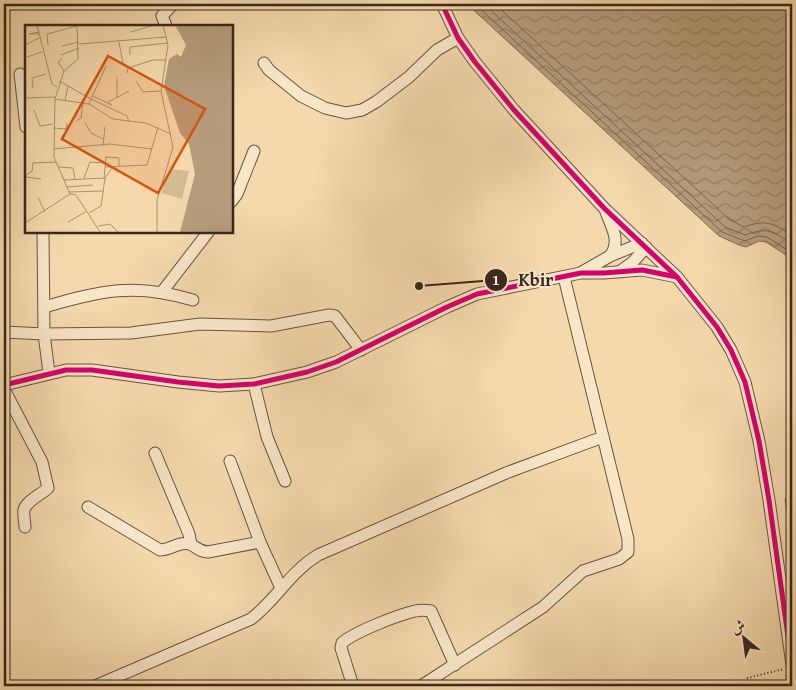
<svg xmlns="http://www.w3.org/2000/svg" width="796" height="690" viewBox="0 0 796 690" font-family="'Gentium Book Plus',Amiri,serif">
<defs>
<pattern id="water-waves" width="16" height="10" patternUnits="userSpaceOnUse" patternTransform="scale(1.25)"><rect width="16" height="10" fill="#b59c7b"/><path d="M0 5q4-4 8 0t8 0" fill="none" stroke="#947f64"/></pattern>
</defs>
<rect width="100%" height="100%" fill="#f5d9ac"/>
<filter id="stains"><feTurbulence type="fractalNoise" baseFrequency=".004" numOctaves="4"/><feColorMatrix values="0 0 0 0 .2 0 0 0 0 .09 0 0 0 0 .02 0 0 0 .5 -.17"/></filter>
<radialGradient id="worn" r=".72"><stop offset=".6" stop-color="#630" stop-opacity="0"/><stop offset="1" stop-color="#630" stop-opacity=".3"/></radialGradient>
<!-- pitch -->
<path fill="#d5bb94" stroke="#877158" d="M792,496V551L785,499Z"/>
<!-- water -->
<path fill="url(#water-waves)" stroke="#836d55" d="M467,4H792V259L766,242L759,241L746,247L739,245L719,236Z"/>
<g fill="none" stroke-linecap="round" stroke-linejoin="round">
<!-- shore -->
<g stroke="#77624c" stroke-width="1">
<path d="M475,4L722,232L745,241L758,236L767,237L792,253"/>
<path d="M484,4L725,227L745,235C769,227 772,230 792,245"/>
<path d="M495,4L730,220L744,227C765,219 775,223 792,236"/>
</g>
<defs>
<g id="minor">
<path d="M442,4L458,38L475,62L514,110L604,208L677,277L717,327L731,350L745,382L759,441L769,500L792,665"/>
<path d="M166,26L162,16L173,4"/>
<path d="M264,63L269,70L301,96L325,108L346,113L362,110L376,102L409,77L437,50L458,38"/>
<path d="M20,74L26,127"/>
<path d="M231,202L237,194L254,151"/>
<path d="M606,212C612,228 621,241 610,256"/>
<path d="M43,231L44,334L131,333L200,324L271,326L329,315L335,316L361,350"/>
<path d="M622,270L633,262L646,247"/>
<path d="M582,272L610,256L642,243"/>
<path d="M162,292L209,231"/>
<path d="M44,307C101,291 134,282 193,300"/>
<path d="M4,332L44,334L49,373"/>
<path d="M254,384L267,437L285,481"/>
<path d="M4,385L66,370H92L178,382L219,386L254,384L307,372L336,362L447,307L477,294L581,273H604L642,270L677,277"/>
<path d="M4,389L42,462L48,488C42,494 26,501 24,510C23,515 25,522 25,527"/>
<path d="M155,453L189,534L191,544"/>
<path d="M230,461L260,542L281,588"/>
<path d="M88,507L160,550C170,550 180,541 189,544C197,546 196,551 208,552L260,542"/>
<path d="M95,686L251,619C276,600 290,572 318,555L506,473L603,437"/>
<path d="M353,686L341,648L342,643C354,632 398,615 415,611C420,610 425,610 431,611L455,665"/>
<path d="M421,686L543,607L583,571L619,559L628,552V539L564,277"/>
</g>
</defs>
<!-- minor casing -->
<use href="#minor" stroke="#685441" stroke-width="13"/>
<!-- path -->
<path stroke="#39271d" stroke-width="2" stroke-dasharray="1 2.5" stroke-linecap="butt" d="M747,678L784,669"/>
<!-- minor -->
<use href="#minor" stroke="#f8e6c9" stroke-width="11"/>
<defs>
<g id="cycleway">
<path d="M442,4L458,38L475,62L514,110L604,208L677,277L717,327L731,350L745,382L759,441L769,500L792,665"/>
<path d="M4,385L66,370H92L178,382L219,386L254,384L307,372L336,362L447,307L477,294L581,273H604L642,270L677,277"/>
</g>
</defs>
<!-- cycleway casing -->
<use href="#cycleway" stroke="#f8e6c9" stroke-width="8"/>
<!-- cycleway -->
<use href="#cycleway" stroke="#d6006c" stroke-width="5"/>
</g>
<!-- overview -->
<g transform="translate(25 25)">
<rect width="208" height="208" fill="#f5d9ac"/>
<path d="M145,144L164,146L157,174L136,168Z" fill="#d5bb94"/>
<path d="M150,0H207V207H155L170,149L164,119L155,108L139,61L144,34L152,29L156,32L161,20Z" fill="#b59c7b"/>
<path fill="none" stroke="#aa9273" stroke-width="1" d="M12,0L27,59L32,62M52,0L53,34L39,46L30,74L64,79L88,94L121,98L146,109M14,7L4,9H14M106,7L129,0M94,17L98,39M54,19L141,12M0,20L14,13M23,20L22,9L52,1M37,21L54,17M36,30L54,23M105,30V22L143,18M2,32L17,27M37,34L33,37L39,46M81,41L66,74L102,91L104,97M102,48L103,43L128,35H141M34,56L43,61L40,75M111,56L118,67L136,66M43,61L66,74L64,79M8,63L7,53L21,49M68,71L87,80M0,73L30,72M92,73V52M30,74L29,132L45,169M83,77L104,66M9,85L15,101L28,99M51,96L56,93L58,77M60,98L66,108L78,114M28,103L41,104L42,98M78,121L80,102M28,124L85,119L127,124M33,142L48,143L50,154M80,142L122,140L133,102M0,151L7,146L8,138L31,137M1,152L16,154M59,153L65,137L80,138M79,154L81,132L94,133V142M39,155L80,153M42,162L68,160M44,167L78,166M45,169L51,170L75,207M13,172L20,187M64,188L76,181L80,153L88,142M43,197L62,186M0,198L45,169M73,201L85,199L93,207M132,207V175L148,122L136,66L143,20L138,0"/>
<path fill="#d6540e" fill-opacity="0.15" stroke="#d6540e" stroke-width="2.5" d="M83,31L180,84L133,168L37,114Z"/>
<rect width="208" height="208" fill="none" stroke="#39271d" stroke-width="2.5"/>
</g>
<!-- callouts -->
<path fill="none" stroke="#39271d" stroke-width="2" d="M419 286L496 280"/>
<g fill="#39271d" stroke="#f8e6c9" stroke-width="2">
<circle cx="419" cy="286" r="5"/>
<circle cx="496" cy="280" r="12"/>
</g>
<g font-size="15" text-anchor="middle" font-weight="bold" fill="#fff">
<text x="496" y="285">1</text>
</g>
<g font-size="18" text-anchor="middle" font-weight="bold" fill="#39271d" stroke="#f8e6c9" stroke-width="4" stroke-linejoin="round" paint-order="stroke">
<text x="536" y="286">Kbir</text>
</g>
<!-- margin -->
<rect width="796" height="690" fill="none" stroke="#f5d9ac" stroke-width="20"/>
<rect x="5" y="5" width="786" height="680" fill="none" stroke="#39271d" stroke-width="2.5"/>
<rect x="10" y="10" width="776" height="670" fill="none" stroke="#39271d"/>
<!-- north arrow -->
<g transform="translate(744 638) rotate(331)" stroke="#f8e6c9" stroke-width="4" paint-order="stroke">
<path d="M0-4L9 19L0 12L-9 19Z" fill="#39271d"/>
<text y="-8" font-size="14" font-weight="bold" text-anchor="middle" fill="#39271d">ش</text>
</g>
<rect width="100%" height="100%" filter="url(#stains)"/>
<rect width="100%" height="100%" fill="url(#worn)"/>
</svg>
